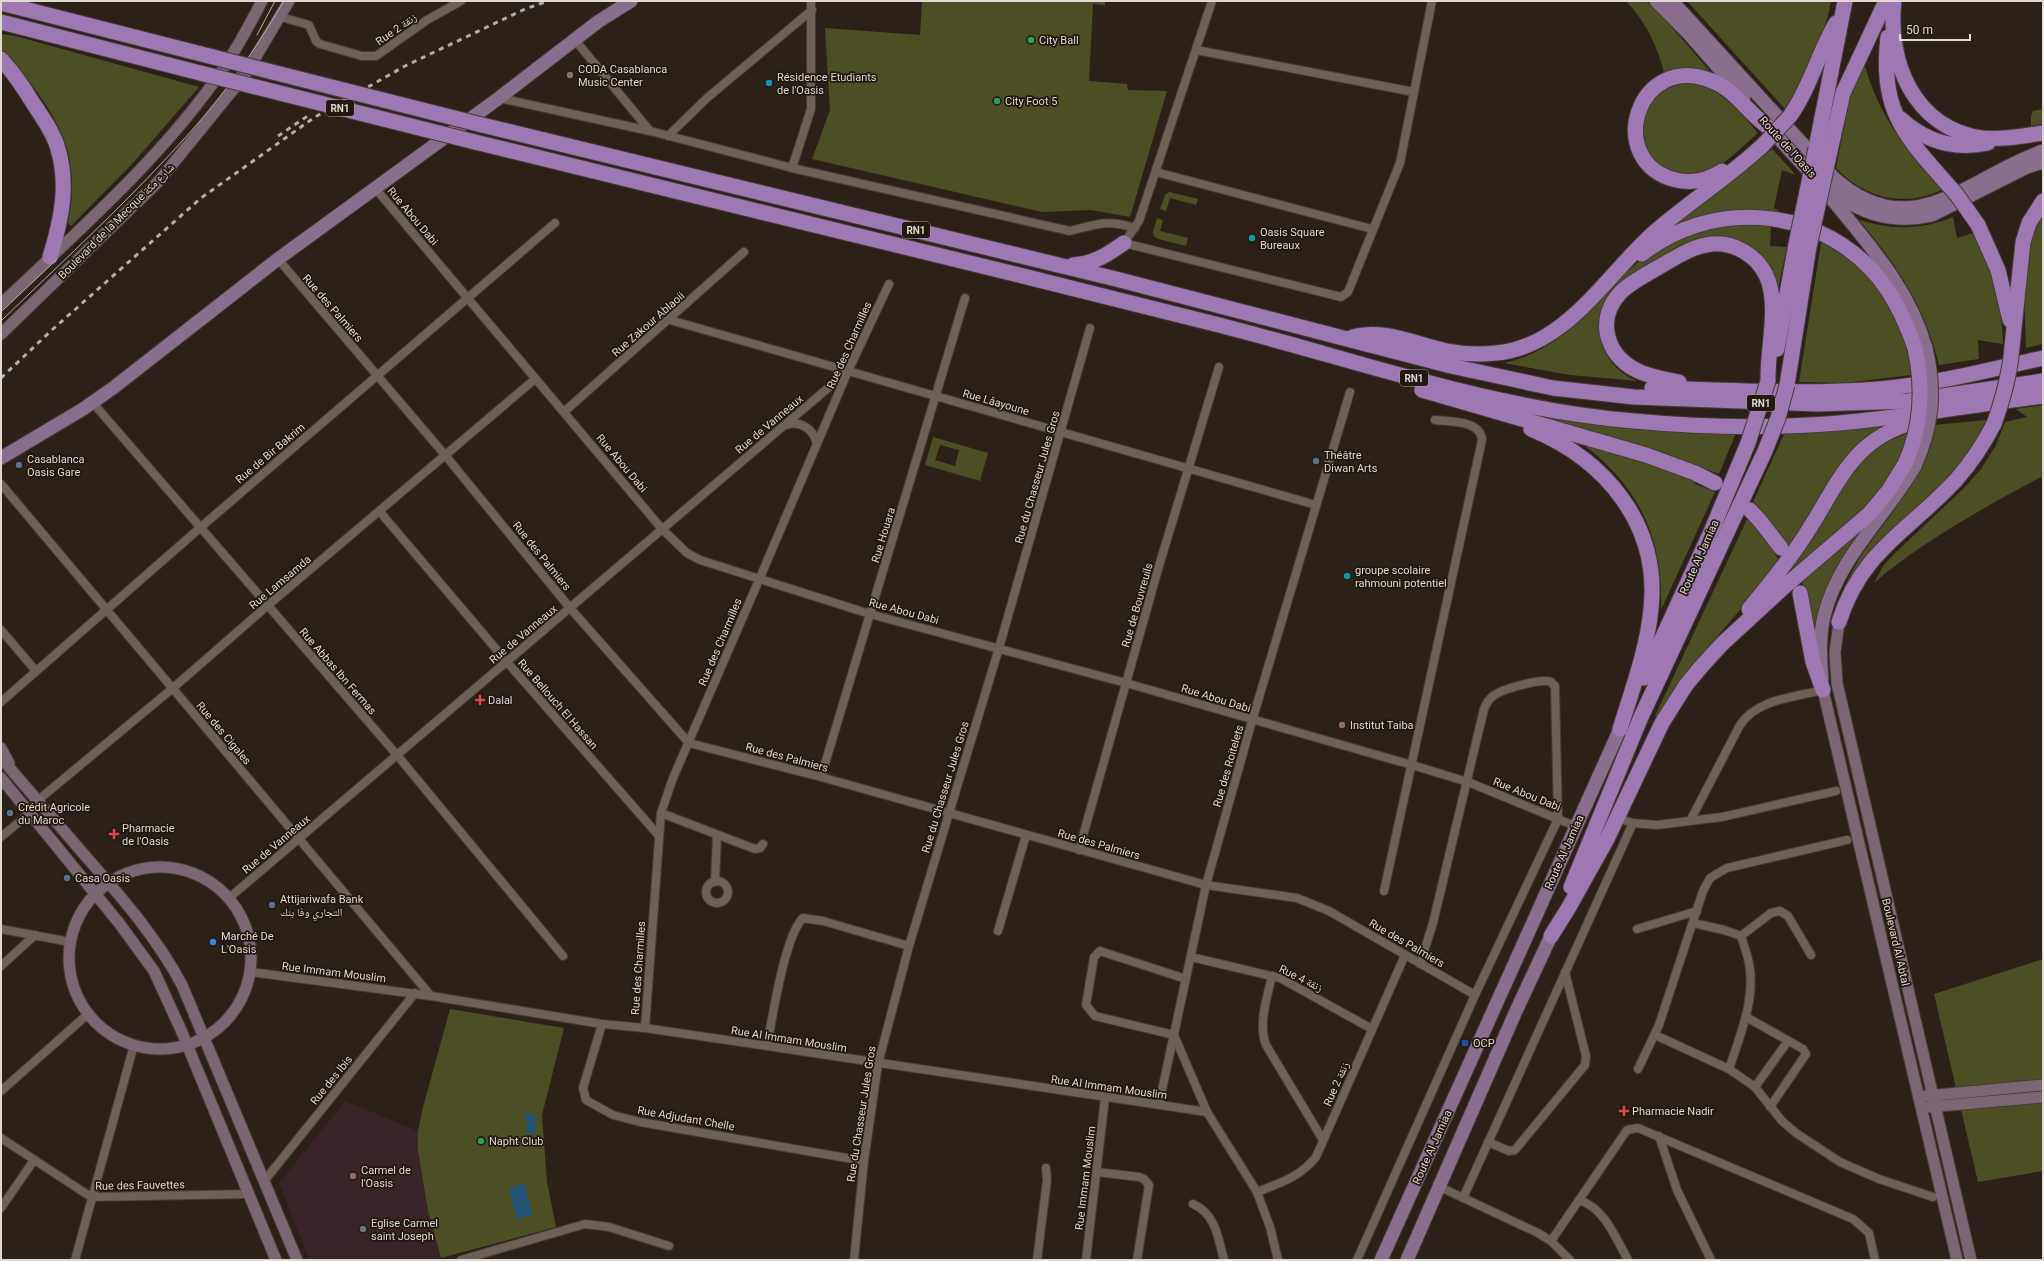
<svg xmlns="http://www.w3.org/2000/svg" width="2044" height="1261" viewBox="0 0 2044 1261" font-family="Roboto,'Noto Naskh Arabic',sans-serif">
<rect width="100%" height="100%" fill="#2b2119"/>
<!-- education -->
<path fill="#382429" d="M345,1101L418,1131V1151L428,1211L441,1258L435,1260H309L279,1183Z"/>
<!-- green -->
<g fill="#4c4f24" fill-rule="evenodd">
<path d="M922,1H1105V5L1093,4L1089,81L1127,84L1128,90L1167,91L1130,217L1091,210L1042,212L812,159L830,110L825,28L920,35Z"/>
<path d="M1626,1H1645L1655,8L1715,77L1665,76C1658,47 1646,22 1626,1Z"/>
<path d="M1687,1H1831C1824,41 1805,74 1786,110Z"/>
<path d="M3,34L19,37L199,87L133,163L71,226L68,223C73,199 74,173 67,149C58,115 26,75 1,50V35Z"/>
<path d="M1864,62C1878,116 1906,149 1941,190C1903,208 1865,198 1836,168L1849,101Z"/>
<path d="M1686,83C1716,82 1740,112 1758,133C1741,148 1719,172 1695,175C1645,181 1621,114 1665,89C1671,86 1679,85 1686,83Z"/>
<path d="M2043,109V124L2031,126V116L2033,111Z"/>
<path d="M1772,149L1796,175L1782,170L1774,208L1787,216L1657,236Z"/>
<path d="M1169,192L1198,199L1196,205L1170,198L1166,211L1160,209L1165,195Z"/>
<path d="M2043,210V344L2026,348L2023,269L2026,248Z"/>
<path d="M1953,217L1957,238L1973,233C1992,268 2002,304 2003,344L1978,340L1979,359L1939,365C1925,307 1897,265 1859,220C1891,230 1922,230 1953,217Z"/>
<path d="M1157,218L1163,220L1160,231L1188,238L1186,246L1158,239L1154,236L1153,232Z"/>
<path d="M1721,223L1787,225L1771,227L1770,246L1787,247L1777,293L1739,242L1639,274L1600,337C1605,358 1617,373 1637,381L1570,375L1504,363C1575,347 1597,291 1651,252C1671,238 1698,232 1721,223Z"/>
<path d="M1822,237C1833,246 1846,253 1857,262C1888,291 1908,333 1911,375L1844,383L1799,382Z"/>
<path d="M2043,405V476C1988,505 1920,543 1874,583L1883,566L1892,556L1965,487L1981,469L1996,445L2005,422L2027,417L2016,409Z"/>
<path d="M1524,411L1736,433L1719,474L1676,458Z"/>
<path d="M1987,420L1971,451L1839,605L1832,627C1837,602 1846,581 1859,559C1880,525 1936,465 1934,425Z"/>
<path d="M1892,425L1881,431L1790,553L1752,504L1785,432Z"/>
<path d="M1908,433L1902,455L1881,494L1786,578L1784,572L1860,461L1882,444Z"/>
<path d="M933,437L988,453L980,481L925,465ZM940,445L959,450L955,466L935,460Z"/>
<path d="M1574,438L1693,477L1695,484L1715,492L1661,610C1664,534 1636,481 1574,438Z"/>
<path d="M1748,517L1773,550L1780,563L1698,659L1657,717L1655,716Z"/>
<path d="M1868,522L1837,568L1827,589L1816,657L1802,582Z"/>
<path d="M2043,959V1171L1978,1182L1934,994Z"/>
<path d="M450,1009L564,1028L542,1115L547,1182L556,1227L441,1258L428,1211L418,1151V1131L423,1107Z"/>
</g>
<!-- water -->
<g fill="#245473">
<path d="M522,1112L534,1114L536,1121L535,1132L526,1136L527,1120Z"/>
<path d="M524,1183L533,1215L517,1219L509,1188Z"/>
</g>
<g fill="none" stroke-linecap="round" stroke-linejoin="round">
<defs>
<g id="street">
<path d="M1212,1L1139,221L1124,243L1341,297L1348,292L1400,163L1432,1"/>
<path d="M281,17L309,25L316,41L320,44L362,56H376L427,20L461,1"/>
<path d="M575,40L650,131"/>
<path d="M1196,50L1414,92"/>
<path d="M499,98L650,131L792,168L1070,231C1097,224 1108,219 1135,228"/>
<path d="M668,136L707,98L812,10"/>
<path d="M792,168L811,109V1"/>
<path d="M1156,172L1372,229"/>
<path d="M375,188L662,529L687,553L700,560L870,614L1126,683L1412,765L1468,782L1575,826"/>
<path d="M278,259L445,455L570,608L689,743L821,777L1206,885L1297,898L1329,911L1475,995"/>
<path d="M670,320L1316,505"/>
<path d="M93,403L397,755L563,956"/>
<path d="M565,411L744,252"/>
<path d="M786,425C800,420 814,429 817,444"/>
<path d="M1,484L431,996"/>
<path d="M380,512L507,662L659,836"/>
<path d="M1,630L36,671"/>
<path d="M1,702L201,527L555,223"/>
<path d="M821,777L965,298"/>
<path d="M37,801L173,688L267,606L535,379"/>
<path d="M661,813L755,849L760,848L763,844"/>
<path d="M1617,818L1633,823L1657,825L1722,817L1836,791"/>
<path d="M1690,821L1740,725C1757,699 1795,697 1823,690"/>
<path d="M1,837L30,813"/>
<path d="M1079,850L1159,566L1219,367"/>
<circle cx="717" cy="892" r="11"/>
<path d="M715,882L717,835"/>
<path d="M1384,891L1482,440C1481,420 1450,422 1435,420"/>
<path d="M229,898L848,371"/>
<path d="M1693,923L1724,930L1741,936C1744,945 1747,954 1749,963C1756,999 1740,1035 1729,1069"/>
<path d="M1,929L70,942"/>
<path d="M1637,929L1697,911"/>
<path d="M998,931L1026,835"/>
<path d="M1741,936L1771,913L1780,911L1788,916L1811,955"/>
<path d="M1191,957L1280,978L1372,1029"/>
<path d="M1,966L35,935"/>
<path d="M251,972L431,996L602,1024L645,1028L767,1046L1207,1112"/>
<path d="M1272,976C1267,998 1258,1023 1266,1045L1323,1140"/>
<path d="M1186,979L1100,951L1094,957L1086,1005L1095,1016L1174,1035L1207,1112L1257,1192L1270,1227L1278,1260"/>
<path d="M1746,1017L1803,1049L1806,1054L1770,1107"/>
<path d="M602,1024L583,1088L586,1100L613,1115L640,1122L864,1161"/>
<path d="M645,1028L661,813L673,778L759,580L848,371L889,284"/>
<path d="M1655,1035L1729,1069L1755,1087L1782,1121L1796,1133L1840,1162L1879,1179L1933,1197"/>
<path d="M767,1046C772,1019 785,935 803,918L823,921L909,946"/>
<path d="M1638,1069L1659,1025L1703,891L1710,878L1727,868L1847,840"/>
<path d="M1755,1087L1788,1041"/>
<path d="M1,1091L88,1014"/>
<path d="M1159,1104L1206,885L1252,721L1350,392"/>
<path d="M1659,1136L1677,1190L1711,1260"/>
<path d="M1,1138L91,1197L249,1194"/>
<path d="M1488,1142L1509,1151L1515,1150L1585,1065L1586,1056L1565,972"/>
<path d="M1097,1172L1139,1177L1144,1179L1149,1185L1137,1260"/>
<path d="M265,1180L415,993"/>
<path d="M1440,1187L1538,1233L1551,1241L1570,1260"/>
<path d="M1257,1192C1280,1183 1300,1177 1316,1157L1405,955"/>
<path d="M1463,1198L1633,823"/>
<path d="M1579,1200C1605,1208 1616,1239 1628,1260"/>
<path d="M1193,1204C1216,1214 1218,1238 1224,1260"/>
<path d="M1,1208L34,1160"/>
<path d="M1551,1241L1627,1130L1638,1128L1853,1219L1869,1233L1875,1260"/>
<path d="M75,1260L134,1045"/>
<path d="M461,1260L585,1224L609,1227L669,1246"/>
<path d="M854,1260L864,1161L878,1064L909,946L999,648L1090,328"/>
<path d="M1037,1260L1047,1180L1046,1168"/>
<path d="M1086,1260L1105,1098"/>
<path d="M1357,1260L1475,995L1558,819L1555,686L1551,682C1541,678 1502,689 1493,696C1489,699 1486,704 1484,709L1433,923L1420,964"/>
</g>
<g id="secondary">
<path d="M1,304C77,232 164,156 223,69C238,47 250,24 262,1"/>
<path d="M1,334L158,182L245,75L289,1"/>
<path d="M1839,622L1835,652L1837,683L1971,1260"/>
<path d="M1823,690L1957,1260"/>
<path d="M1,748L9,763"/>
<path d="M1,758C30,792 59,825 88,859C123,899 157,938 182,985L297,1260"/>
<path d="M1,778L119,923L154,971L181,1030L276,1260"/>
<circle cx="160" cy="958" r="91"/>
<path d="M1926,1096L2043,1085"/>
<path d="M1928,1107L2043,1097"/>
</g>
<g id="primary">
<path d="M1656,1L1689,34L1744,97"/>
<path d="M1672,1L1833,177C1912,248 1966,178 2043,151"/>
<path d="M1768,126C1812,176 1858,233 1932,215L2027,167L2043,162"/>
<path d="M1827,193C1866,242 1908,285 1926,348"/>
<path d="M1,458L83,409L113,388L278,259L499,98L599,21L631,1"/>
<path d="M1822,679C1820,658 1819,637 1824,616C1838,558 1886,516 1915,466"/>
<path d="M1381,1260L1620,729"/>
<path d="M1407,1260L1516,1011L1551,936"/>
</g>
<g id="highway">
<path d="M1894,1C1887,62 1914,128 1982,138C2002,140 2023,136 2043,133"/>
<path d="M1,3L213,57"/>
<path d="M1,22L204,74"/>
<path d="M1888,37C1880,103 1899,130 1941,177"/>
<path d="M1,59C13,72 24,88 33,103C42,117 54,133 58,149C69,186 61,221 50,257"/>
<path d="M1790,116C1811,86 1818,53 1836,23"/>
<path d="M1901,119C1926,142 1955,150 1988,143"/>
<path d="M482,125L1116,279L1451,366L1553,388L1634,397L1817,404L1909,401L2043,381"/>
<path d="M475,142C720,202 966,261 1211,323C1351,358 1489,409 1634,421C1709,428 1785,429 1859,421C1921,415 1982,403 2043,396"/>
<path d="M1816,148L1845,1"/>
<path d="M1830,151L1843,93L1886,1"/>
<path d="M1722,171C1708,180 1693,184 1676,180C1603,162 1637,50 1712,81C1736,90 1749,115 1771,129"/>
<path d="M1978,225L1998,270L2010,320"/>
<path d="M1642,254C1710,200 1811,206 1871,269C1892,291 1905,319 1915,348"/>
<path d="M1073,265C1094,264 1108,254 1124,243"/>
<path d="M1353,337C1383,328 1418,345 1447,351C1463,354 1479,355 1496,353C1567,347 1608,272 1657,230C1692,200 1730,176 1763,145"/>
<path d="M2012,347L2023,242L2029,223L2043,201"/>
<path d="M1777,349L1796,244"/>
<path d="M1679,382C1665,379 1649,377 1636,370C1605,354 1596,318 1621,292C1632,281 1646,275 1659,267C1675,258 1692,246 1712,244C1734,242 1756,255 1766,275C1780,304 1767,349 1768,381"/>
<path d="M1787,385L1809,247"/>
<path d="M1652,388C1728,390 1804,395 1879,389C1935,384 1989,370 2043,358"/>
<path d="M1422,390L1646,455L1695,473L1715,483"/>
<path d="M1531,429C1606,460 1660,525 1651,609C1647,650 1632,690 1620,729"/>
<path d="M1750,510L1761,522L1781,548"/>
<path d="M1800,593L1813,662L1823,690"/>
<path d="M1749,609C1768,586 1788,562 1804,537C1841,481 1852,434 1927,419"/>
<path d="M1839,622C1861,551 1909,531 1956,480C1971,463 1983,445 1994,424"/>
<path d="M1644,678L1713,527L1748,443"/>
<path d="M1571,887L1641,717L1765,451"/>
<path d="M1551,936L1569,907L1607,839L1662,723L1686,685L1700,668L1722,644L1785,586L1869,514L1889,490L1905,464"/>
</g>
</defs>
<!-- street casing -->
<use href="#street" stroke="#443c36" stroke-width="10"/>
<!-- secondary casing -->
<use href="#secondary" stroke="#443c36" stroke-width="13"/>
<!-- primary casing -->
<use href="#primary" stroke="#443c36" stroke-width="15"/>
<!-- highway casing -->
<use href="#highway" stroke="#443c36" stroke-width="17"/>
<!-- street -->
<use href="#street" stroke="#6c6057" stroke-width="8"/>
<!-- secondary -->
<use href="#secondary" stroke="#7b6773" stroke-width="11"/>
<!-- primary -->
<use href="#primary" stroke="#896e8e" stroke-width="13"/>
<!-- highway -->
<use href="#highway" stroke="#9d78b3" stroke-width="15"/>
<!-- tram -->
<g stroke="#b4aca7" stroke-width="1">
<path d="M257,35L275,1"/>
<path d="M1,312L57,259"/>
<path d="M1,321C66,258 133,197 193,129C228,90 257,46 284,1"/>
</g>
<!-- rail -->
<g stroke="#b4aca7" stroke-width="3" stroke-dasharray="5 5" stroke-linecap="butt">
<path d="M278,136L309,115"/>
<path d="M1,378L53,329L201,198L315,117L405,66L525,9L548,1"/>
</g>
<defs>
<path id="primary-bridge" d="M1915,466C1933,426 1936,390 1926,348"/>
<g id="highway-bridge">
<path d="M213,57L482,125"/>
<path d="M204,74L475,142"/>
<path d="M1763,145L1790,116"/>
<path d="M1941,177L1957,195L1978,225"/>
<path d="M1796,244L1816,148"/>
<path d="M1809,247L1830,151"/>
<path d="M1994,424C2003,399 2010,374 2012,347"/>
<path d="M1748,443L1768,381"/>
<path d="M1765,451L1778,418L1787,385"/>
<path d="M1905,464C1922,426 1924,388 1915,348"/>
</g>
</defs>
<!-- primary-bridge casing -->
<use href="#primary-bridge" stroke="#443c36" stroke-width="15" stroke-linecap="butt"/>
<!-- highway-bridge casing -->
<use href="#highway-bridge" stroke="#443c36" stroke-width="17" stroke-linecap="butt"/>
<!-- primary-bridge -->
<use href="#primary-bridge" stroke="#896e8e" stroke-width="13"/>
<!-- highway-bridge -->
<use href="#highway-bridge" stroke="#9d78b3" stroke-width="15"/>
</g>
<!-- markers -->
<g fill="#2e9e5b" stroke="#211810" stroke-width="1.5">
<circle cx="1031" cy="40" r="4"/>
<circle cx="997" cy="101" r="4"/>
<circle cx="481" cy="1141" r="4"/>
</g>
<g fill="#8d6e63" stroke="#211810" stroke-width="1.5">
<circle cx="570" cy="75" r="4"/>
<circle cx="1342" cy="725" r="4"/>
<circle cx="353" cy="1176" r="4"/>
</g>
<g fill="#0f9aa8" stroke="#211810" stroke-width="1.5">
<circle cx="769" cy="83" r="4"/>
<circle cx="1252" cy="238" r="4"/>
<circle cx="1347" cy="576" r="4"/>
</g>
<g fill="#5c6f8a" stroke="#211810" stroke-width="1.5">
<circle cx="1316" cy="461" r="4"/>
<circle cx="19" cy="465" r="4"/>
<circle cx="10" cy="813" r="4"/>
<circle cx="67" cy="878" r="4"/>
<circle cx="272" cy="905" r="4"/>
</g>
<g fill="#e0444e" stroke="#211810" stroke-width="1.5">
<path d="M478 694h4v4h4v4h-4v4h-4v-4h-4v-4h4z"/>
<path d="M112 828h4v4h4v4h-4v4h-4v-4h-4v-4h4z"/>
<path d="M1622 1105h4v4h4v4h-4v4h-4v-4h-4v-4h4z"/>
</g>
<circle fill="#3f7fe0" stroke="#211810" stroke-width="1.5" cx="213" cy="942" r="4"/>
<rect fill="#1a4fb4" stroke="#211810" stroke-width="1.5" x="1461" y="1039" width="8" height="8" rx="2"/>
<circle fill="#6b7280" stroke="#211810" stroke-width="1.5" cx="363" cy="1229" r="4"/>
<g text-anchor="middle" stroke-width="3.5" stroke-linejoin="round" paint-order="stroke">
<!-- shield labels -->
<g fill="#211810" stroke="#a69e98" stroke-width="1">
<rect x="326" y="100" width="28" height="16" rx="3"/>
<rect x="902" y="222" width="28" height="16" rx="3"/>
<rect x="1400" y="370" width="28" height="16" rx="3"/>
<rect x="1747" y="395" width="28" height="16" rx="3"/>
</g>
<g font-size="10" font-weight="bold" fill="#dfd8d3">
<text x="340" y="112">RN1</text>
<text x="916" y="234">RN1</text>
<text x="1414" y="382">RN1</text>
<text x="1761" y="407">RN1</text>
</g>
<!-- street labels -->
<g font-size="11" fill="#dfd8d3" stroke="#211810">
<text transform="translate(396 29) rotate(-35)" y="4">Rue 2 زنقة</text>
<text transform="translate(1788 147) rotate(48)" y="4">Route de l'Oasis</text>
<text transform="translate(413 216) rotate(50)" y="4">Rue Abou Dabi</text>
<text transform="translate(116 221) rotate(-45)" y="4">Boulevard de la Mecque شارع مكة</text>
<text transform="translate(333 308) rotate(49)" y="4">Rue des Palmiers</text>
<text transform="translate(648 324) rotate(-41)" y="4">Rue Zakour Ablaoii</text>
<text transform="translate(849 345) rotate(-66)" y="4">Rue des Charmilles</text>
<text transform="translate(996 402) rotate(16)" y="4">Rue Lâayoune</text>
<text transform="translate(769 424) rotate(-40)" y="4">Rue de Vanneaux</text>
<text transform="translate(270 453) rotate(-40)" y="4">Rue de Bir Bakrim</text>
<text transform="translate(622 463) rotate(50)" y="4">Rue Abou Dabi</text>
<text transform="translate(1037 477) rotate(-74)" y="4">Rue du Chasseur Jules Gros</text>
<text transform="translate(883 535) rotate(-73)" y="4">Rue Houara</text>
<text transform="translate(542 556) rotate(51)" y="4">Rue des Palmiers</text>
<text transform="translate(1699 557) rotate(-66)" y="4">Route Al Jamiaa</text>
<text transform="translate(280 582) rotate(-40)" y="4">Rue Lamsamda</text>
<text transform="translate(1137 605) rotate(-74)" y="4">Rue de Bouvreuils</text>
<text transform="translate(904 611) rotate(15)" y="4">Rue Abou Dabi</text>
<text transform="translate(523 634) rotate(-40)" y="4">Rue de Vanneaux</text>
<text transform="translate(720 642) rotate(-67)" y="4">Rue des Charmilles</text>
<text transform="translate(338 671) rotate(49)" y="4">Rue Abbas Ibn Fermas</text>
<text transform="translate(1216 698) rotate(17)" y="4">Rue Abou Dabi</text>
<text transform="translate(558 704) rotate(49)" y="4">Rue Bellouch El Hassan</text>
<text transform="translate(224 733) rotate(50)" y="4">Rue des Cigales</text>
<text transform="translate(787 757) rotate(15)" y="4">Rue des Palmiers</text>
<text transform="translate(1228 766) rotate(-74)" y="4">Rue des Roitelets</text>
<text transform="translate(945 787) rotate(-73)" y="4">Rue du Chasseur Jules Gros</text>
<text transform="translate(1527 794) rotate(22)" y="4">Rue Abou Dabi</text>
<text transform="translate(276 844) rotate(-40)" y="4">Rue de Vanneaux</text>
<text transform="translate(1099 844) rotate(16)" y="4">Rue des Palmiers</text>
<text transform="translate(1564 852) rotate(-66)" y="4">Route Al Jamiaa</text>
<text transform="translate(1896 942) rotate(77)" y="4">Boulevard Al Abtal</text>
<text transform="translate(1407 943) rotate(30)" y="4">Rue des Palmiers</text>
<text transform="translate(638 968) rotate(-86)" y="4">Rue des Charmilles</text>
<text transform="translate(334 972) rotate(7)" y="4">Rue Immam Mouslim</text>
<text transform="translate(1301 978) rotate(26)" y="4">Rue 4 زنقة</text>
<text transform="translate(789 1039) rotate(9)" y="4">Rue Al Immam Mouslim</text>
<text transform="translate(331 1080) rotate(-51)" y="4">Rue des Ibis</text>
<text transform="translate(1336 1084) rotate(-66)" y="4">Rue 2 زنقة</text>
<text transform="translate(1109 1087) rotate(8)" y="4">Rue Al Immam Mouslim</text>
<text transform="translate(861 1114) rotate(-81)" y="4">Rue du Chasseur Jules Gros</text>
<text transform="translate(686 1118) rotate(10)" y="4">Rue Adjudant Chelle</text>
<text transform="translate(1432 1147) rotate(-66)" y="4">Route Al Jamiaa</text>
<text transform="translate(1085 1178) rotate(-83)" y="4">Rue Immam Mouslim</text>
<text transform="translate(140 1185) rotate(-1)" y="4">Rue des Fauvettes</text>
</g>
<!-- poi labels -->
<g font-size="11" fill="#dfd8d3" stroke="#211810" text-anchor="start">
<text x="1039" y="44">City Ball</text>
<text x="578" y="73">CODA Casablanca<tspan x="578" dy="13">Music Center</tspan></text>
<text x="777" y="81">Résidence Etudiants<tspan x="777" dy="13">de l'Oasis</tspan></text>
<text x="1005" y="105">City Foot 5</text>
<text x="1260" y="236">Oasis Square<tspan x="1260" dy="13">Bureaux</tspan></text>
<text x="1324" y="459">Théâtre<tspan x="1324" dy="13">Diwan Arts</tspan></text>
<text x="27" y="463">Casablanca<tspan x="27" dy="13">Oasis Gare</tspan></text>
<text x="1355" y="574">groupe scolaire<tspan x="1355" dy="13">rahmouni potentiel</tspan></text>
<text x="488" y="704">Dalal</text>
<text x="1350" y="729">Institut Taiba</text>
<text x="18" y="811">Crédit Agricole<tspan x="18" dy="13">du Maroc</tspan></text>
<text x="122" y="832">Pharmacie<tspan x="122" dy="13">de l'Oasis</tspan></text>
<text x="75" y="882">Casa Oasis</text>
<text x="280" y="903">Attijariwafa Bank<tspan x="280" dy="13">التجاري وفا بنك</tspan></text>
<text x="221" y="940">Marché De<tspan x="221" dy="13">L'Oasis</tspan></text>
<text x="1473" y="1047">OCP</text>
<text x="1632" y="1115">Pharmacie Nadir</text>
<text x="489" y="1145">Napht Club</text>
<text x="361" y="1174">Carmel de<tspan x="361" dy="13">l'Oasis</tspan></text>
<text x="371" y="1227">Eglise Carmel<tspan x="371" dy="13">saint Joseph</tspan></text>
</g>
</g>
<!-- border -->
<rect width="2044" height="1261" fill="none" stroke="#dfd8d3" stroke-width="4"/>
<!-- scale -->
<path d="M1900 34v6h70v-6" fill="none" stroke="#dfd8d3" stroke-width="2"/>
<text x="1906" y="34" font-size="12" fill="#dfd8d3" stroke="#211810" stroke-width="3" paint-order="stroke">50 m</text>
</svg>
